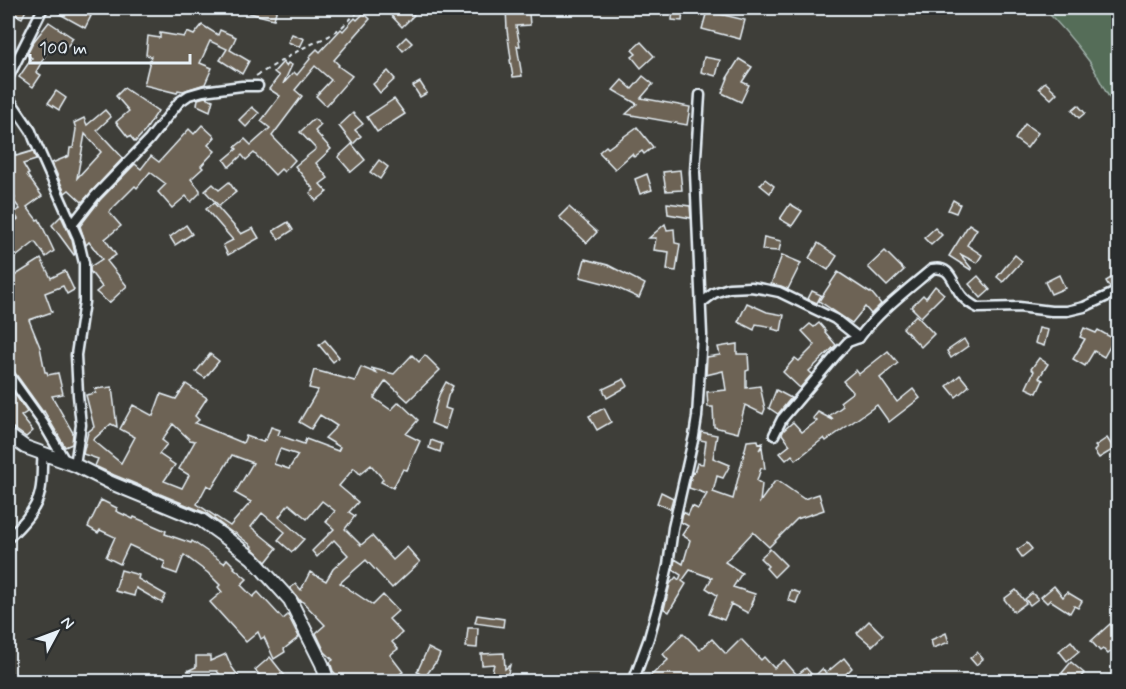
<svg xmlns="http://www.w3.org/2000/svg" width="1126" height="689" viewBox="0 0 1126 689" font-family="Mynerve,sans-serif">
<rect width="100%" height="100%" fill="#3e3e39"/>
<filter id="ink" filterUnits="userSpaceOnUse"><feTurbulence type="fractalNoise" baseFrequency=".0167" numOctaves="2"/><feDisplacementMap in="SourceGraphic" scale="12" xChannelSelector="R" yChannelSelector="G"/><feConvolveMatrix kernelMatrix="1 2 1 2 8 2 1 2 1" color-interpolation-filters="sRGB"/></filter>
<g filter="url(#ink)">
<!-- green -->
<path fill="#556d59" stroke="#9eafa8" stroke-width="1.5" d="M1043,8H1118V109C1105,96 1100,77 1089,61C1075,42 1060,24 1043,8Z"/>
<!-- building -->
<g fill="#6d6454" stroke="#e8f1f8" stroke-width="1.5" fill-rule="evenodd">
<path d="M8,8H27L22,18L8,11Z"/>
<path d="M49,8H73L91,16L85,28Z"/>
<path d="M241,8H277L274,19L241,11Z"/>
<path d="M384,8H407L414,15L402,27Z"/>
<path d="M506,8H514L515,14L529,13L530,25L516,26L520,46H517L522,76L513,77L510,60L511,59L507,30Z"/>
<path d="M673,8H683L682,21L672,20Z"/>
<path d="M707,11L745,20L740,39L702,29Z"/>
<path d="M364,13L370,19L334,60L339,65L338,66L352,76L326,106L316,96L331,80L315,66L295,90L302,96L272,136L295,160L284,172L281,169L275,175L254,153L246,160L242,155L229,167L224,160L237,149L235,147L245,139L251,145L270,128L261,121L280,96L269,89L279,76L274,72L283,62L286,66L288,63L292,65L283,84L294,72L297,75L310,59L309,57L317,49L320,52L341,29L343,31L355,18L357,20Z"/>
<path d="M49,22L73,38L63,53L51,45L36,72L41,75L33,87L19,77L32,58L27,55L34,41Z"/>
<path d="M202,25L218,35L220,30L236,37L230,50L249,61L242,74L220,60L227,49L210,41L200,63L212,68L205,84L183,91L178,90L177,93L144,85L151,56L146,55L148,36L160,38V33L184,37L187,32L194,35Z"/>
<path d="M292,34L304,39L300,47L288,42Z"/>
<path d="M406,37L412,43L403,51L398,45Z"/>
<path d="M641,42L654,56L641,68L632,57L636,54L632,50Z"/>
<path d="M704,57L720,60L716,76L701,72Z"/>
<path d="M739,59L752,67L742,82L749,85L741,102L722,93L728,78H727Z"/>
<path d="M388,71L395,79L380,93L373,84Z"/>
<path d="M643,76L653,84L641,98L690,107L687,125L626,114L637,104L613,90L622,80L632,89Z"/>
<path d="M420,82L427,93L420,97L413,86Z"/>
<path d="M1045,82L1057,93L1051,99L1039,88Z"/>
<path d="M124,88L158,111L145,131L135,142L130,136L128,137L116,122L129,111L116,96Z"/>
<path d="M56,91L66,98L59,110L48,103Z"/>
<path d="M205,97L213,100L210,111L197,105L198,99Z"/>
<path d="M394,99L405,114L377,132L367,117Z"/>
<path d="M1078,105L1085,113L1079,118L1072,110Z"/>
<path d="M252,107L259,113L246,127L239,120Z"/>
<path d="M105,110L111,117L97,130L123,158L82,202L69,190L65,193L52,163L69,156L70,148H73L76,129L74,123L84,118L87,125ZM85,134L101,152L77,178Z"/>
<path d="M353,113L363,124L355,130L361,136L353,144L339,126Z"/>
<path d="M314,119L321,125L315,131L331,149L316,163L328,178L320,184L327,192L316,201L310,193L314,190L295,166L316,149L300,132Z"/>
<path d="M1025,124L1038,133L1027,148L1015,139Z"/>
<path d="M202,125L215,137L208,145L215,151L201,166L203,168L191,179L200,190V193L191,202L186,196L172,208L158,192L166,184L150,172L137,188L135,186L109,212L121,226L105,239L116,255L107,261L127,286L109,303L96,292L102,287L90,271V267L102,259L89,242L86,245L80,226L100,200L135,164L141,169L151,156L159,162L189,129L194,134Z"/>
<path d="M637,127L653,147L644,154L642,151L634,157L632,154L615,169L599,152L606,146L608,148Z"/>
<path d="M8,138L16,156L33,151L36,160L23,164L29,174L27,175L42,196L27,207L37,220L39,219L54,251L46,257L35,242L12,260L8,254V252L14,247L8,239V227L18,219L14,213L20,209L13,200L15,198L8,185Z"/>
<path d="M352,144L365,160L351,172L338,157Z"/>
<path d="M379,160L388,167L380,179L370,172Z"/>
<path d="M680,170L682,190L666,191L663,172Z"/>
<path d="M647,174L652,190L640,194L635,179Z"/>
<path d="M765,179L774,186L770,193L760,185Z"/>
<path d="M229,182L236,192L219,206L205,191L213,184L219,190Z"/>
<path d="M953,200L960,204L956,213L948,210Z"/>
<path d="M214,203L241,234L253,228L259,238L228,255L223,245L233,240L206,209Z"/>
<path d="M667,203L690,206L691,218L668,214Z"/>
<path d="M790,204L802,211L792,226L780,219Z"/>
<path d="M569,207L597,232L587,243L559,217Z"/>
<path d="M61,216L72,240L75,254L74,255L52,225Z"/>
<path d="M288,222L293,230L279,239L273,231Z"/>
<path d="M665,224L667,230L674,229L675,243L680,244L676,271L667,270L669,252L654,250L656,238H649Z"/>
<path d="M969,224L977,229L967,245L982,255L977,263L960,254L972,269L971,270L949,256Z"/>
<path d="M186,225L192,234L175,245L170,237Z"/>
<path d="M935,228L942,235L931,245L924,238Z"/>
<path d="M764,237L781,241L779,251L762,250Z"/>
<path d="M818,243L837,256L828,270L809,258Z"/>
<path d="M885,251L904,270L887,286L868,267Z"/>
<path d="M782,255L801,263L788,289L781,286L771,284Z"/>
<path d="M1015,255L1022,261L1003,282L997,277Z"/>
<path d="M41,259L51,278L65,271L74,290L67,294L63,286L45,293L52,312L29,320L40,347L45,372H47L48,375L58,373L63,394L52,396L73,433L72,444L65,447L44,411L43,412L13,370L8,368V280Z"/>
<path d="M585,259L608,265L645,284L639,298L611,285L580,277Z"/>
<path d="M838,272L870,293L871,292L881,304L871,314L865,307L852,323L819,301Z"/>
<path d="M1119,273V283L1110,288L1106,281Z"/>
<path d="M1059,275L1065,288L1051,294L1045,282Z"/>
<path d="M978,276L990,290L981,298L969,284Z"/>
<path d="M935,286L944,294L921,317L911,307L923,295L926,298Z"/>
<path d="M812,291L821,295L817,303L808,299Z"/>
<path d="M747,303L767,312L784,315L781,331L772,329L773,327L756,324L754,330L738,322Z"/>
<path d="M916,315L934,334L921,347L903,328Z"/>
<path d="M819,323L826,331L825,332L836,345L809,371L812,374L800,388L783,372L795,358L799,361L815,345L802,331L810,324L814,327Z"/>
<path d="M1039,328L1048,330L1044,346L1035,343Z"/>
<path d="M1084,328L1096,333L1098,330L1114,339L1104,357L1094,351L1085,366L1073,359L1085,339L1080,337Z"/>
<path d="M964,339L968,346L951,358L947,351Z"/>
<path d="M325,340L339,357L333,362L319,345Z"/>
<path d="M737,344V354H748L749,370L746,371V388L760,386L765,409L763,414L745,405L738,433L714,427L713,407H708L707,392L726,390L723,371L706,375L707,357L720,355L718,347Z"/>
<path d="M888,351L898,363L880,378L897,402L913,389L920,398L889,422L877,405L826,441L824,438L796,460L792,455L786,460L780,453L790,445L782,434L784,430L793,422L802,432L817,421L813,418L818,412L833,420L829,416L843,406L840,402L853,392L843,381L856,370L859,374Z"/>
<path d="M210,354L219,361L205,378L196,372Z"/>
<path d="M412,355L419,362L425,355L440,370L408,401L386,381L374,398L391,410L399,402L418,420L406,434L420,441L407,470L403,469L393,488L381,482L383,479L371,465L360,474L354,468L339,486L358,502L349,512L355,516L345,529L361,545L372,536L393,560L407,547L420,562L392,588L366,560L340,583L373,605L383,595L398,611L389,619L402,633L392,642L398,649L390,655L403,672L389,681H342L333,671L330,662L333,660L325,652L316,633L325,625L301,600L300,601L290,588L296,584L301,590L310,572L326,581L333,569L348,555L334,540L317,557L312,551L334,529L326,522L335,511L322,501L307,519L289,504L279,517L304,539L292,552L278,540L285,532L262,513L251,527L277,548L266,562L251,547L252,546L235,533L234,534L206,513L114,475L95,466L98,459L83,454L88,432L94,427L86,395L96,393L95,389L112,387L117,427L111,424L93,440L121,463L135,437L120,429L133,405L153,416L161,394L176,399L186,384L207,398L195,416L199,420L195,423L243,443L246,436L263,442L264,439L266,440L271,427L280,430L278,435L304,444L306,439L338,451L340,447L325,438L337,426L320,415L311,429L299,422L318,390L309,388L314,370L355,381L361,367L378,374L371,368L394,374ZM173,424L190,440L195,441L179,469L189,475L182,488L164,481L175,465L159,454L167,444L162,440ZM280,449L298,455L289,469L274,464ZM232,455L253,463L235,493L251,502L230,526L197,504L207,485L212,488Z"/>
<path d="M1039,358L1048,364L1039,378L1043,380L1037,393L1026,388L1034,371L1031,369Z"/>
<path d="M960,375L969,386L956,397L947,386Z"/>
<path d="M624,379L628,386L607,398L603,389Z"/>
<path d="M446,382L453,386L448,396L445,408L451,410L445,429L431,423L439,395Z"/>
<path d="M8,384L27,412L21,416L33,431L26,437L13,428L8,427Z"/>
<path d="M776,390L791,398L778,414L769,408Z"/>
<path d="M604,408L611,422L597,430L589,416Z"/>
<path d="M701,432L717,435L713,458L730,465L723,478L717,476L713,492L733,499L747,441L758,440L759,444L763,443L759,450L762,447L765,469L761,468L757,481L762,484L760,502L775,481H778L804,499L819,494L824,510L797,519L769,547L753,532L725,562L742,573L733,587L755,594L751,604H752L748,613L731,604L724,620L709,614L717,595L706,588L712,578L690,570L682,581L686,584L669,612L664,609L670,584L676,577L679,580L681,575L673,570L675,559L683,564L690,540L682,535L688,526L681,522L683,512L688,515L692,506L698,509L707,494L689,488L692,472L694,473L697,463L703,464L706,441L700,440Z"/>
<path d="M1107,438L1114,449L1099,458L1094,451L1097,448L1095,446Z"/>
<path d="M431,440L442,444L440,452L429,448Z"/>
<path d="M661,492L673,498L670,509L657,503Z"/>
<path d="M101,500L117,508L116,511L133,519L134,517L166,531L165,534L191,543L192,541L224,563L227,559L235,567L234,568L247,579L241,585L253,597L258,592L283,619L288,615L299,637L284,649L285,652L274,659L264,637L261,639L258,632L246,642L210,602L222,592L218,587L220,585L208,573L184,555L177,574L163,569L165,562L129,545L120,564L106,557L115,537L100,530L98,533L88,527Z"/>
<path d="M1027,543L1032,549L1022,557L1017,550Z"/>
<path d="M770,549L786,565L774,577L766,568L768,566L760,558Z"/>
<path d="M121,570L139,575L138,579L166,595L162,603L136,588L134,596L115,591Z"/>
<path d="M1054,586L1063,597L1067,592L1082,601L1078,608L1074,606L1070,613L1050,600L1047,603L1041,597Z"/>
<path d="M791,590L800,593L796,603L788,600Z"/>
<path d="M1016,590L1026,603L1014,612L1004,599Z"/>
<path d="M1032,593L1038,599L1030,605L1025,599Z"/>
<path d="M477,615L504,619L503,627L475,623Z"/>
<path d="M869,621L883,635L872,646L857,633Z"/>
<path d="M1110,624L1119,633V645L1108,654L1103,649L1100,651L1091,641Z"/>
<path d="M468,628H478L477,648L466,647Z"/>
<path d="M683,633L700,650L712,639L726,654L741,639L761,660L764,657L774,668L784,660L797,675L806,668L814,677L822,669L826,673L844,658L852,668L845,675L851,681H645L668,660L663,654Z"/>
<path d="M946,633L949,642L933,648L931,640Z"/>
<path d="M1071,641L1079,651L1067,661L1059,651Z"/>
<path d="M428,648L440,654L436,663H435L425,677L417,672Z"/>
<path d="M977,652L983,659L976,665L970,658Z"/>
<path d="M504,653L505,669L510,665L506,681H490L494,664L482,665L481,654Z"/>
<path d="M226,654L231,666L242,681H225L217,671H187L196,667V656H210V661Z"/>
<path d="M270,657L289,681H265L255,670Z"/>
<path d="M1071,662L1084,673L1078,681H1072L1062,673Z"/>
</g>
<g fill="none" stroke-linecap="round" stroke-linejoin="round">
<defs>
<g id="minor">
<path d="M8,78L43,8"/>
<path d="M8,97L31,131L34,139L78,238L84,263V302L76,355L78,395L81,425L75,465"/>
<path d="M72,225L95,196L149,140L179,102L189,95L203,91L242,86H258"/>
<path d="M701,303L714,293L729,288L751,287L764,289L779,292L835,319L859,338C879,311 906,291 932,269C952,265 952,284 962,296C966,301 972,305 978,308L1019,307L1051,311H1067L1084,307L1118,291"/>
<path d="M8,374L43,423L65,461"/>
<path d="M774,435L782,419L837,354L848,342L859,338"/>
<path d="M8,538C20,527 37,509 40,492C43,480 41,466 43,454"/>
<path d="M633,682L649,638L663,587L668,565L673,528L694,436L697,417L702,335L695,172L700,95"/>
<path d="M1108,682L1118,679"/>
</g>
<path id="secondary" d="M8,435L25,447L75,465L111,483L201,520L229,540L252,558L290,600L322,664L328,682"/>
</defs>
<!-- minor casing -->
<use href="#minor" stroke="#e8f1f8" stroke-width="13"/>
<!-- secondary casing -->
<use href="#secondary" stroke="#e8f1f8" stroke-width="16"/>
<!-- path -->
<path stroke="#e8f1f8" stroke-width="2" stroke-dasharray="4.5 4.5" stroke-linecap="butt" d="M256,76L303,48L329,36L342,27L362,8"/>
<!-- minor -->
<use href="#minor" stroke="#2a2d2e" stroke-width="8"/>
<!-- secondary -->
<use href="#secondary" stroke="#2a2d2e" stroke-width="12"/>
</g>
</g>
<!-- margin -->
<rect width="1126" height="689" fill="none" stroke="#2a2d2e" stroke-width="30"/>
<rect x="15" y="15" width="1096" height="659" fill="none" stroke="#e8f1f8" stroke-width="2" filter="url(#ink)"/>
<!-- north arrow -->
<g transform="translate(57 632) rotate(49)" stroke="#2a2d2e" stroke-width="4.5" paint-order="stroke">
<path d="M0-4.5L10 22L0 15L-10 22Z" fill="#e8f1f8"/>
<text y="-9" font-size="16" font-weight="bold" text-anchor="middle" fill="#e8f1f8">N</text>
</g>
<!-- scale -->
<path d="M30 54v9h160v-9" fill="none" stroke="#e8f1f8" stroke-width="3"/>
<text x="39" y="54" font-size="18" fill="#e8f1f8" stroke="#2a2d2e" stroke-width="4.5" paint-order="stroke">100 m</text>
</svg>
